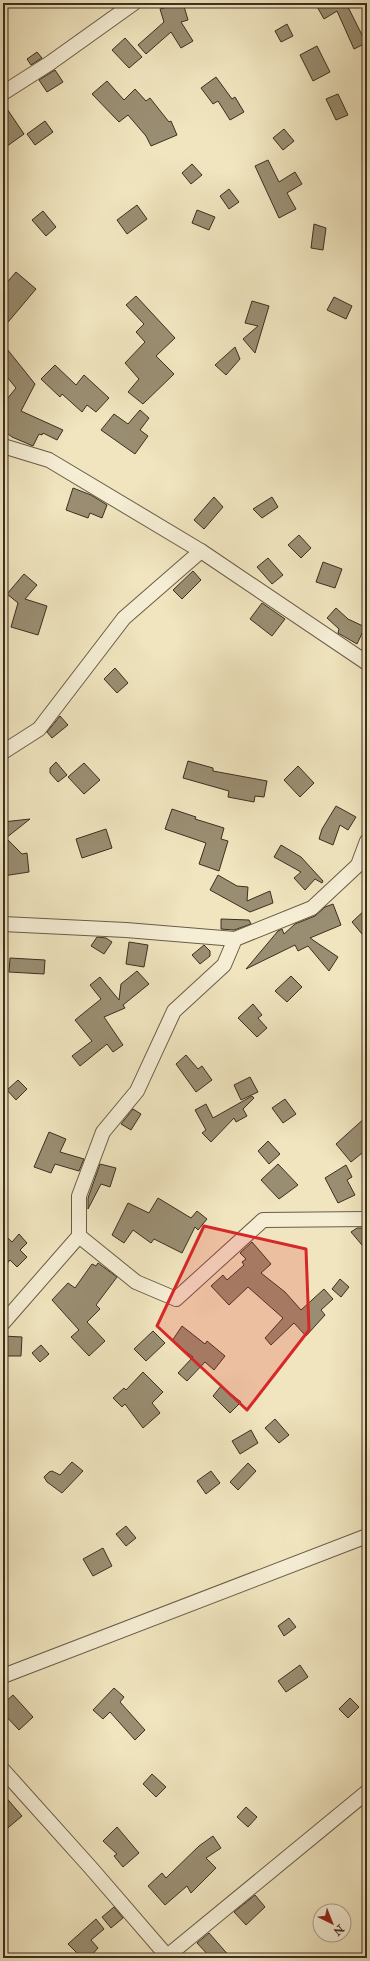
<svg xmlns="http://www.w3.org/2000/svg" width="370" height="1961" viewBox="0 0 370 1961" font-family="'IM FELL Double Pica',serif">
<rect width="100%" height="100%" fill="#f0e5bf"/>
<filter id="stains"><feTurbulence type="fractalNoise" baseFrequency=".005" numOctaves="4"/><feColorMatrix values="0 0 0 0 .2 0 0 0 0 .09 0 0 0 0 .02 0 0 0 .5 -.17"/></filter>
<radialGradient id="worn" r=".72"><stop offset=".6" stop-color="#630" stop-opacity="0"/><stop offset="1" stop-color="#630" stop-opacity=".3"/></radialGradient>
<!-- building -->
<g fill="#9a8e72" stroke="#3d2f1f">
<path d="M183,3L188,20L181,22L193,41L181,48L171,32L146,54L138,45L164,22L160,9Z"/>
<path d="M315,3H350L347,5L366,43L354,49L337,11L324,19Z"/>
<path d="M287,24L293,36L281,42L275,31Z"/>
<path d="M125,38L142,57L129,68L112,50Z"/>
<path d="M317,46L330,72L313,81L300,55Z"/>
<path d="M37,52L42,58L31,65L27,59Z"/>
<path d="M55,70L63,82L47,92L39,80Z"/>
<path d="M216,77L232,99L235,97L244,112L230,120L218,101L213,104L201,88Z"/>
<path d="M107,81L124,100L135,89L146,101L150,98L169,122L171,121L177,135L151,146L146,136L128,115L119,122L92,94Z"/>
<path d="M338,94L348,115L336,120L326,99Z"/>
<path d="M3,103L24,134L3,149Z"/>
<path d="M45,121L53,132L35,145L27,134Z"/>
<path d="M284,129L294,141L283,150L273,138Z"/>
<path d="M268,160L279,182L295,172L302,184L287,193L296,209L279,218L255,166Z"/>
<path d="M192,164L202,175L191,184L182,173Z"/>
<path d="M229,189L239,202L229,209L220,196Z"/>
<path d="M137,205L147,219L127,234L117,220Z"/>
<path d="M197,210L215,217L209,230L192,223Z"/>
<path d="M43,211L56,227L46,236L32,220Z"/>
<path d="M314,224L326,228L323,250L311,248Z"/>
<path d="M16,272L36,289L3,328V287Z"/>
<path d="M136,296L175,338L156,356L174,374L143,404L128,392L139,379L125,363L145,342L136,332L144,324L126,305Z"/>
<path d="M334,297L352,306L346,319L327,310Z"/>
<path d="M252,301L269,306L255,353L243,339L258,326L245,323Z"/>
<path d="M3,344L35,384L21,411L63,430L57,440L43,433L42,435L39,434L33,446L12,437L3,430V404L16,388L3,372Z"/>
<path d="M235,347L240,359L226,375L215,365Z"/>
<path d="M55,365L76,385L84,375L109,398L96,412L87,405L82,412L62,394L60,397L41,379Z"/>
<path d="M140,410L149,418L140,430L148,436L135,454L101,430L114,414L128,424Z"/>
<path d="M73,488L91,495L107,505L102,518L90,513L88,518L66,510Z"/>
<path d="M214,497L223,507L204,529L194,520Z"/>
<path d="M272,497L278,507L262,518L253,509Z"/>
<path d="M299,535L311,548L301,558L288,545Z"/>
<path d="M268,558L283,575L272,584L257,567Z"/>
<path d="M323,562L342,569L335,588L316,582Z"/>
<path d="M193,571L201,580L182,599L173,590Z"/>
<path d="M24,574L37,585L25,599L47,606L38,635L11,627L18,603L7,594Z"/>
<path d="M262,603L285,619L272,636L250,619Z"/>
<path d="M336,608L348,619L365,627L357,644L338,633L339,629L327,618Z"/>
<path d="M115,668L128,683L117,693L104,679Z"/>
<path d="M60,716L68,725L52,738L47,732Z"/>
<path d="M188,761L213,768V771L267,781L264,797L255,796L254,802L228,797L229,791L183,778Z"/>
<path d="M56,762L67,775L58,782L50,773V768Z"/>
<path d="M84,763L100,780L84,794L68,777Z"/>
<path d="M298,766L314,783L300,797L284,780Z"/>
<path d="M336,806L356,817L348,830L340,825L333,845L319,839L322,829Z"/>
<path d="M172,809L196,817L195,819L224,828L221,839L228,841L219,871L199,864L206,843L165,829Z"/>
<path d="M30,819L6,838L22,854L27,853L29,872L3,876V822Z"/>
<path d="M106,829L112,848L82,858L76,839Z"/>
<path d="M281,845L301,857L323,881L322,883L315,879L305,890L294,878L301,872L274,857Z"/>
<path d="M218,875L237,886L248,887L247,901L270,891L273,903L250,912L210,890Z"/>
<path d="M333,904L341,925L310,938L338,957L329,971L308,946L298,951L295,945L246,969L278,931L282,929L284,934L295,924L315,916L325,907Z"/>
<path d="M367,908V940L352,922Z"/>
<path d="M221,919L249,920L251,924L234,930L221,929Z"/>
<path d="M97,937L106,938L112,942L104,954L91,946Z"/>
<path d="M129,942L148,945L144,967L126,964Z"/>
<path d="M204,945L210,951V956L200,964L192,955Z"/>
<path d="M10,958L45,960L44,974L9,972Z"/>
<path d="M137,971L149,984L123,1005L125,1008L104,1017L123,1045L113,1052L107,1044L80,1066L72,1056L92,1041L75,1020L101,999L90,985L100,977L119,1000L121,984Z"/>
<path d="M291,976L302,987L287,1002L275,991Z"/>
<path d="M253,1004L262,1015L258,1018L267,1028L257,1037L238,1018Z"/>
<path d="M186,1055L198,1069L202,1066L212,1080L196,1092L176,1064Z"/>
<path d="M250,1077L258,1092L241,1100L234,1085Z"/>
<path d="M18,1080L27,1089L16,1100L7,1090Z"/>
<path d="M252,1096L254,1098L243,1109L247,1116L236,1122L234,1118L211,1142L202,1133L206,1130L195,1110L206,1104L213,1118Z"/>
<path d="M285,1099L296,1114L283,1123L272,1108Z"/>
<path d="M133,1109L141,1114L131,1130L121,1124Z"/>
<path d="M367,1116V1149L351,1162L336,1144Z"/>
<path d="M49,1132L66,1139L60,1152L84,1159L79,1171L55,1164L51,1173L34,1167Z"/>
<path d="M268,1141L280,1154L269,1164L258,1151Z"/>
<path d="M100,1164L116,1168L110,1187L101,1184L88,1209V1198Z"/>
<path d="M278,1164L298,1185L279,1199L261,1180Z"/>
<path d="M346,1165L352,1177L347,1180L355,1195L338,1203L325,1178Z"/>
<path d="M158,1198L191,1218L197,1211L207,1219L198,1230L195,1227L182,1253L154,1239L151,1243L133,1230L124,1243L112,1235L128,1203L149,1213Z"/>
<path d="M357,1228H367V1251L351,1232Z"/>
<path d="M3,1233L12,1242L19,1234L27,1243L20,1250L27,1257L17,1267L10,1260L3,1268Z"/>
<path d="M252,1242L271,1264L261,1273L285,1292L301,1310L324,1289L333,1299L321,1310L325,1315L306,1336L294,1323L271,1345L265,1338L283,1318L248,1287L229,1305L211,1286L223,1275L227,1280L244,1265L242,1262L246,1259L240,1253Z"/>
<path d="M98,1263L117,1277L96,1305L100,1309L87,1322L105,1341L89,1356L71,1337L79,1330L52,1300L68,1283L75,1288L92,1264L96,1266Z"/>
<path d="M340,1279L349,1287L341,1297L332,1289Z"/>
<path d="M182,1326L205,1344L207,1341L225,1356L214,1370L205,1362L187,1381L178,1373L193,1357L172,1341Z"/>
<path d="M153,1331L165,1343L146,1361L134,1349Z"/>
<path d="M3,1336L22,1337L21,1356H3Z"/>
<path d="M41,1345L49,1354L40,1362L32,1353Z"/>
<path d="M143,1372L163,1392L152,1403L160,1413L143,1428L125,1404L122,1407L113,1398L124,1388L126,1390Z"/>
<path d="M221,1386L241,1402L230,1413L213,1396Z"/>
<path d="M275,1419L289,1435L279,1443L265,1428Z"/>
<path d="M251,1430L258,1443L240,1454L232,1441Z"/>
<path d="M72,1462L83,1471L62,1493L47,1482L44,1477L49,1472L52,1471L60,1475Z"/>
<path d="M248,1463L256,1471L238,1490L230,1482Z"/>
<path d="M211,1471L220,1483L206,1494L197,1481Z"/>
<path d="M126,1526L136,1538L126,1546L116,1534Z"/>
<path d="M103,1548L112,1566L93,1576L83,1559Z"/>
<path d="M289,1618L296,1627L284,1636L278,1626Z"/>
<path d="M300,1665L308,1677L286,1692L278,1681Z"/>
<path d="M114,1688L124,1697L120,1702L145,1730L135,1740L110,1712L103,1719L93,1710Z"/>
<path d="M13,1695L33,1717L19,1730L3,1713V1704Z"/>
<path d="M350,1698L359,1707L348,1718L339,1709Z"/>
<path d="M152,1774L166,1787L156,1797L143,1784Z"/>
<path d="M3,1794L22,1816L3,1832Z"/>
<path d="M246,1807L257,1817L248,1827L237,1817Z"/>
<path d="M117,1827L139,1853L123,1867L114,1856L117,1854L103,1841Z"/>
<path d="M213,1836L221,1848L206,1858L216,1868L191,1893L187,1886L165,1905L148,1886L162,1873L166,1878L199,1846Z"/>
<path d="M255,1895L265,1907L246,1925L234,1912Z"/>
<path d="M114,1907L123,1918L111,1928L102,1917Z"/>
<path d="M96,1919L104,1929L91,1940L98,1948L89,1958H82L68,1944Z"/>
<path d="M209,1933L231,1958H211L197,1943Z"/>
</g>
<g fill="none" stroke-linecap="round" stroke-linejoin="round">
<defs>
<g id="minor">
<path d="M3,93L50,63L134,3"/>
<path d="M3,446L49,460L201,551L367,663"/>
<path d="M3,752L39,729L124,618L201,551"/>
<path d="M3,924L126,930L235,939"/>
<path d="M79,1236L136,1282L176,1299L263,1220L367,1219"/>
<path d="M3,1323L79,1236V1196L103,1132L137,1091L174,1011L224,965L235,939L312,908L358,865L367,841"/>
<path d="M3,1676L367,1536"/>
<path d="M3,1770L91,1868L167,1956"/>
<path d="M165,1958L367,1792"/>
</g>
</defs>
<!-- minor casing -->
<use href="#minor" stroke="#6a5c47" stroke-width="16"/>
<!-- minor -->
<use href="#minor" stroke="#f5eed5" stroke-width="14"/>
</g>
<!-- marked area -->
<path fill="#d62828" fill-opacity="0.2" stroke="#d62828" stroke-width="3" stroke-linejoin="round" d="M204,1226L306,1249L309,1330L247,1410L157,1326Z"/>
<!-- margin -->
<rect width="370" height="1961" fill="none" stroke="#f0e5bf" stroke-width="16"/>
<rect x="4" y="4" width="362" height="1953" fill="none" stroke="#3d2f1f" stroke-width="2"/>
<rect x="8" y="8" width="354" height="1945" fill="none" stroke="#3d2f1f"/>
<!-- north arrow -->
<g transform="translate(332 1923) rotate(137)"><circle r="19" fill="#f5eed5" stroke="#aba28c"/>
<path d="M0-3L7 15L0 10L-7 15Z" fill="#8f2418"/>
<text y="-6" font-size="11" font-weight="bold" text-anchor="middle" fill="#3d2f1f">N</text>
</g>
<rect width="100%" height="100%" filter="url(#stains)"/>
<rect width="100%" height="100%" fill="url(#worn)"/>
</svg>
